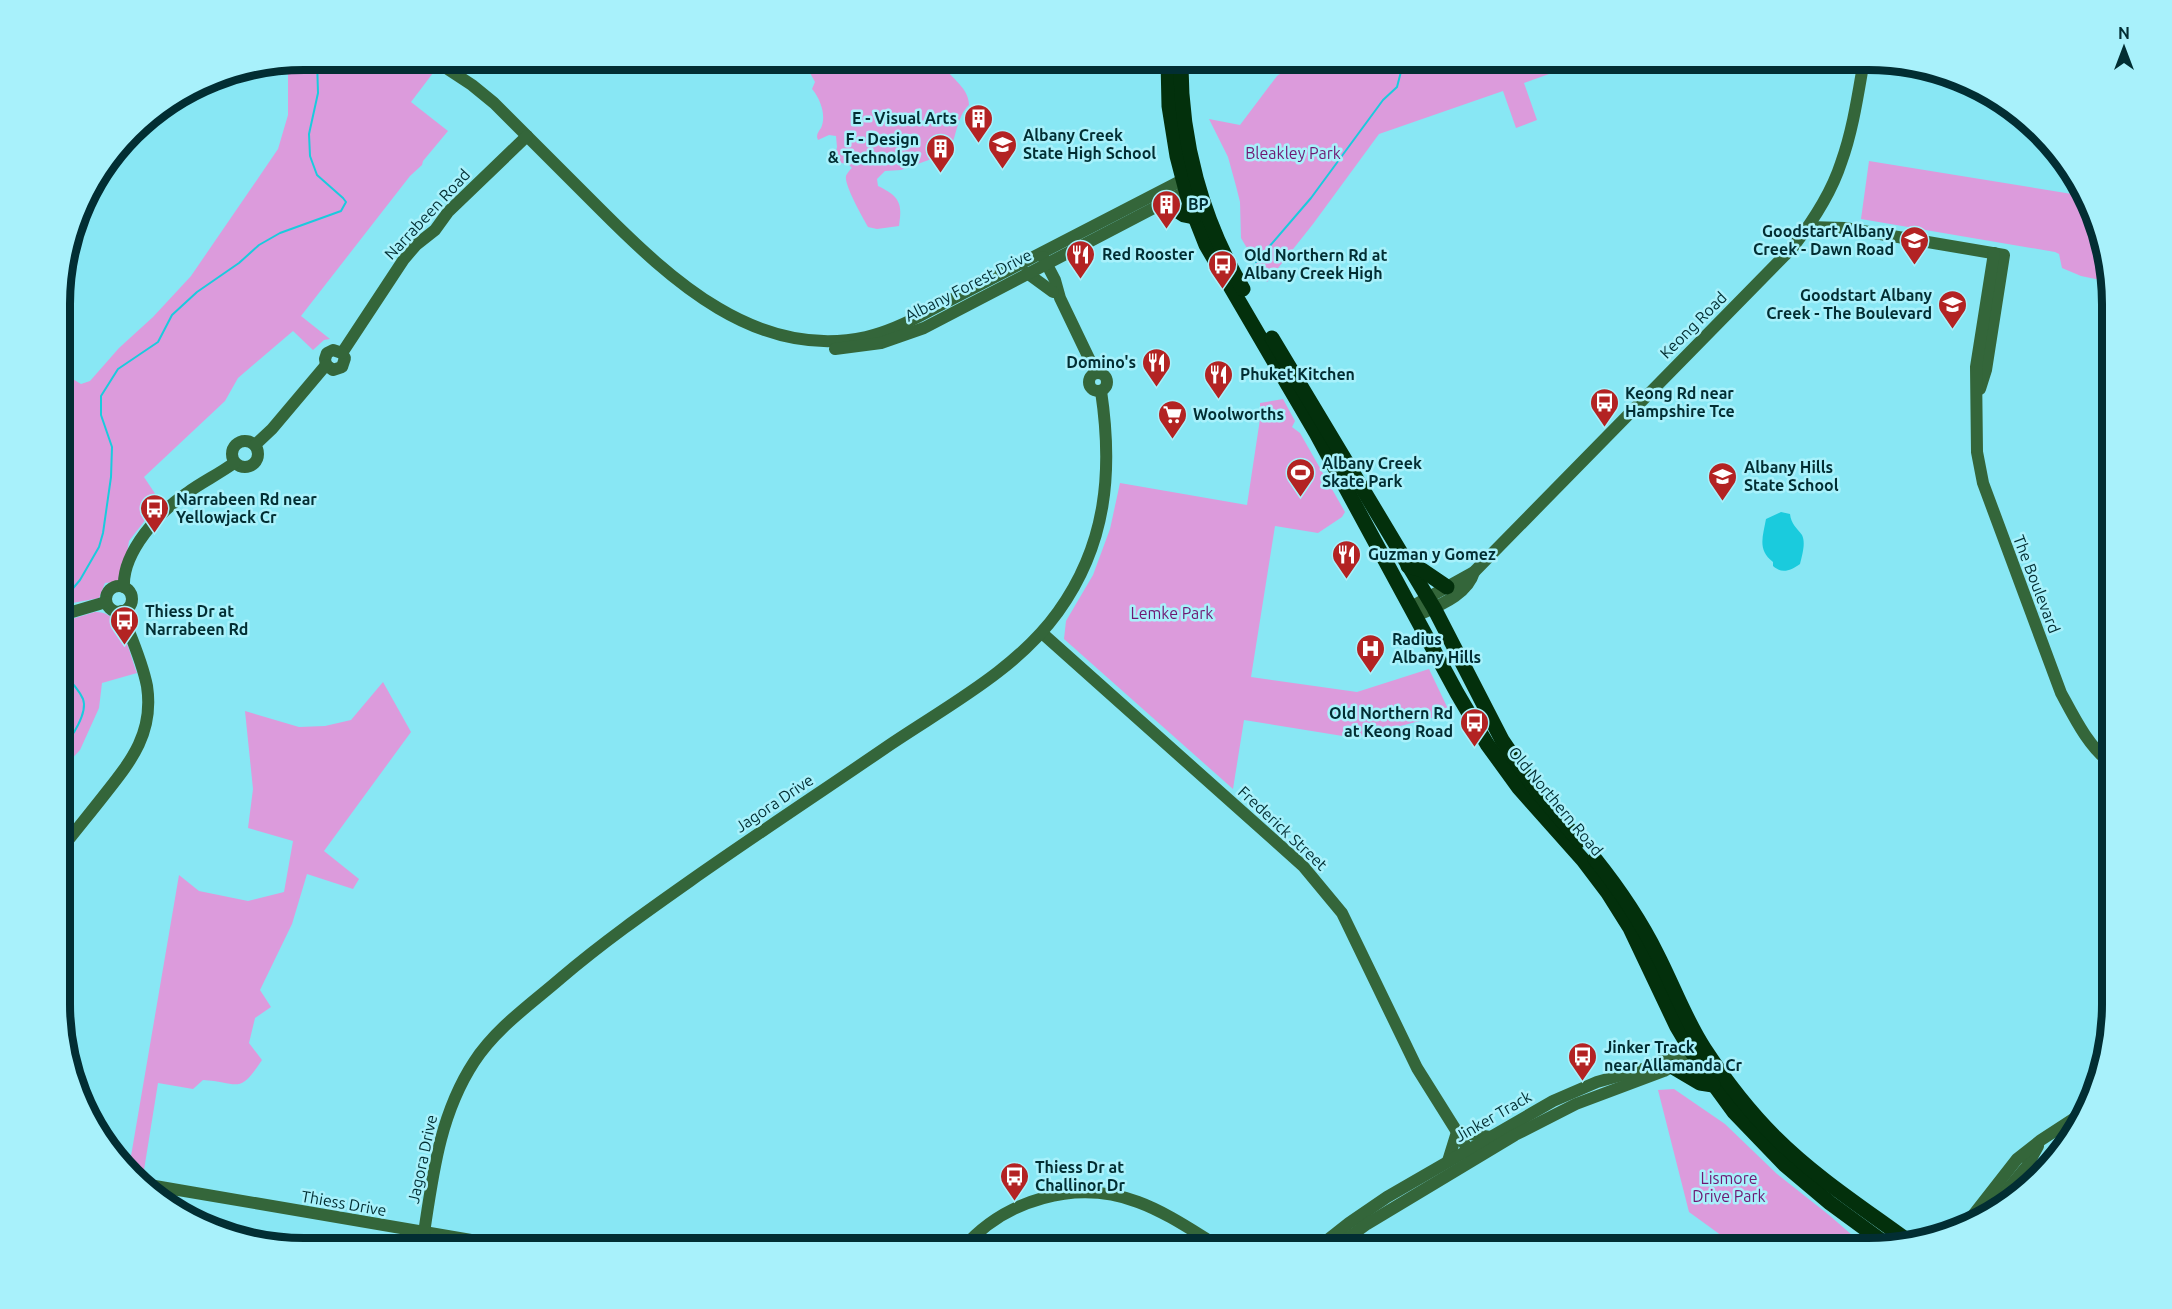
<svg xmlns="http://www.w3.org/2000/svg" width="2172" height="1309" viewBox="0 0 2172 1309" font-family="Ubuntu,sans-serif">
<rect width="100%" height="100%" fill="#88e7f4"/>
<!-- green -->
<g fill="#dc9bdc">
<path d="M304,60H408L433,73L411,102L448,131L423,161L422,165L410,176L301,316L330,339L324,340L313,350L293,331L238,378L225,401L144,477L160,501L129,541L122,581L105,583L99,598L62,605V388L71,378L81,384L90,381L119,348L153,317L191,276L263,171L278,149L288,115V63Z"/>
<path d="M803,60H939C947,76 969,86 969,105C956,117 957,138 948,153L901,170L885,171L877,179L878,186C899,196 903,203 899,226L877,229L868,227C863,218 844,185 846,176C847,174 850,169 852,168L849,165L838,162L835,155L837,147L836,136L829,135L818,140L817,137C817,133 819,131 821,128C827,116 820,98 812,89L815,82Z"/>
<path d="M1300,60H1573L1563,69L1524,83L1537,120L1516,128L1503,91L1379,134L1313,224L1267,282L1241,238L1240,202L1236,186L1228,157L1209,119L1240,125L1277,76Z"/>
<path d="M1869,161L2084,196L2099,226L2110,282L2081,276L2062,268L2059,254L2055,252L1861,219Z"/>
<path d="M1283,399L1295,421L1292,427L1300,433L1345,512L1342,517L1318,533L1275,526L1251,677L1357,692L1429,669L1450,713L1355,738L1244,720L1233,789L1064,639L1066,621L1093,575L1110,529L1120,483L1247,505L1260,419V403Z"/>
<path d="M95,612C122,610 129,653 137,673L102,683L99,708L80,750L62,769V622Z"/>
<path d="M383,682L411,732L324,851L359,879L353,889L307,874L292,924L260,990L271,1007L255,1018L249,1043L262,1060C238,1096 239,1082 203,1080L193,1089L158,1083L144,1170L130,1162L179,875L199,891L248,901L284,892L293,841L248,828L253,789L245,711L299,727L325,726L351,720Z"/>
<path d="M1674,1089L1725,1124L1777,1174L1829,1215L1867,1248L1740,1249L1689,1212L1658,1090Z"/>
</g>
<!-- water -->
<path fill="#1acbdd" d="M1781,512L1790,514C1791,524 1797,528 1802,535C1806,543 1802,556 1800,564C1790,571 1782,574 1773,566V562C1757,550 1763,536 1766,519Z"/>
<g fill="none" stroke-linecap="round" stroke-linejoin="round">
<!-- stream -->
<g stroke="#1acbdd" stroke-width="2">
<path d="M1256,262L1311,198L1383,100L1397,87L1404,60"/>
<path d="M64,599L80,580L99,547L103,533L111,477L112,447L101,415V396L118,369L158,342L172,315L197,292L239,263L259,245L280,233L341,211L346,202L343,198L317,175L310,156L309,134L318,93L317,60"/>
<path d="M62,672C69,679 79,690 83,699C88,712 72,739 62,746"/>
</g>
<!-- secondary -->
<g stroke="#34663a" stroke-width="12">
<path d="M434,60L472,85L494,103C529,138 564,173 600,209C670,279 757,361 866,337C888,332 909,322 929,311L1190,176"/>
<path d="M1808,227L1845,228L2004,255L1986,370L1980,389"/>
<path d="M1994,253L1976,367L1977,452L1983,483L2061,693C2074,717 2089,748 2111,763"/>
<path d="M1043,257L1055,280L1060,298L1096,373"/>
<path d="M1027,273L1053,292"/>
<path d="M835,349L881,343L924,328L1194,187"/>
<path d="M342,353L404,259L416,245L435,230L448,212L527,136"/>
<path d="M326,365L333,370L342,367L345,358L342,353"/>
<path d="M326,365L325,359L327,353L333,350L342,353"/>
<circle cx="1098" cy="382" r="9"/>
<circle cx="245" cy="454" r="13"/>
<path d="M255,445L272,429L326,365"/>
<circle cx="119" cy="599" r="13"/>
<path d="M124,587C122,552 160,511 187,493C202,482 219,474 234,463"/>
<path d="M1411,607L1474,572L1793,247C1813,221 1831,194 1841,163C1853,130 1858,94 1864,60"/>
<path d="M62,615L106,602"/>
<path d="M1416,616C1437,606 1467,596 1474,572"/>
<path d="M1042,633L1303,866L1342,913L1417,1068L1474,1159"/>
<path d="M62,848C76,830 91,812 105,794C132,760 154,732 147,686C142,660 130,635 121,611"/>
<path d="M1448,1161L1457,1132L1490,1137"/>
<path d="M149,1185L524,1249"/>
<path d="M1984,1218L2027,1166L2038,1146"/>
<path d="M1967,1223L2017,1159L2041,1140L2084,1112"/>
<path d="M424,1233C433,1173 440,1114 474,1062C496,1028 531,1004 561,978C602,943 646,912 690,881C757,834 824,790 891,744C949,705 1017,669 1058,612C1107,544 1113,471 1101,391"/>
<path d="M962,1249C1005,1199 1076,1179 1138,1202C1168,1213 1196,1233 1223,1249"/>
<path d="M1316,1249L1349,1223L1387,1197L1553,1101L1597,1082L1650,1067L1696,1042"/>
<path d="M1333,1249L1367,1224L1515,1135L1576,1104L1664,1071L1700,1050"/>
</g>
<!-- highway -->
<g stroke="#03300c" stroke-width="15">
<path d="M1168,60L1169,106L1177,156L1189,202L1206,245L1316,433L1457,693L1487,744L1519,788L1583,860L1608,893L1630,928L1677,1027L1699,1064L1734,1112L1785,1165L1830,1203L1890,1247"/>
<path d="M1181,60C1180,140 1202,220 1243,289"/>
<path d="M1164,202L1184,215L1194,217"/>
<path d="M1272,338L1434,608L1502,740L1536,790L1579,841"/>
<path d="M1408,566L1422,570L1447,587"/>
<path d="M1595,859C1619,889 1640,920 1657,954C1673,985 1685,1019 1704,1048C1725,1080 1748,1110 1775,1137C1815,1177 1863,1208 1908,1241"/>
<path d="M1673,1067L1700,1083L1713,1085"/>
</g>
</g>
<!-- icons -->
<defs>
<symbol id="building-pin" viewBox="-11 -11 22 30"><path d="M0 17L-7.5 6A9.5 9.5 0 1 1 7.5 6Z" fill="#b32323" stroke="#a8f1fb"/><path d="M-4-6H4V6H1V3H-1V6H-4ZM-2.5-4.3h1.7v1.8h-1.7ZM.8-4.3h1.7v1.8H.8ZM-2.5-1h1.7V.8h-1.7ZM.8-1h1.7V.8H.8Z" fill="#fff"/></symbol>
<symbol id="school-pin" viewBox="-11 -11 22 30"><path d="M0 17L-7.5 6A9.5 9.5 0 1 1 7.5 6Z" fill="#b32323" stroke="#a8f1fb"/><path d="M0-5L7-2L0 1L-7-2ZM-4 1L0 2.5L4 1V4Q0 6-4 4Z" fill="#fff"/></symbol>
<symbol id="restaurant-pin" viewBox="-11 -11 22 30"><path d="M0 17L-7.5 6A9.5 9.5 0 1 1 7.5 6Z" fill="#b32323" stroke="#a8f1fb"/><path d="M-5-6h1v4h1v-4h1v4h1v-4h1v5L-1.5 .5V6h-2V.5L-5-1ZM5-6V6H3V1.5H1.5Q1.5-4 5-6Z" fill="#fff"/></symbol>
<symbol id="bus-pin" viewBox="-11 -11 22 30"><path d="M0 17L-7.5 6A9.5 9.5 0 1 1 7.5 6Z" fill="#b32323" stroke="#a8f1fb"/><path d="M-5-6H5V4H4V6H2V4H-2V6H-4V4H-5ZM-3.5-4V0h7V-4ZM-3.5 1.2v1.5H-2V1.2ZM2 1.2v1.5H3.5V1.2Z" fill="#fff"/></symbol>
<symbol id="supermarket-pin" viewBox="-11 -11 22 30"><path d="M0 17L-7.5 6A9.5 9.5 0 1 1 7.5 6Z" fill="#b32323" stroke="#a8f1fb"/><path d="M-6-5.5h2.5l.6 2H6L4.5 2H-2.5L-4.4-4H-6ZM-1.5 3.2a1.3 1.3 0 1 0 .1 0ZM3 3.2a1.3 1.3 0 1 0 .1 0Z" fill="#fff"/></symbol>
<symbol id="stadium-pin" viewBox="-11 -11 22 30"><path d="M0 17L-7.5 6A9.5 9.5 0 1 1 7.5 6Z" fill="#b32323" stroke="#a8f1fb"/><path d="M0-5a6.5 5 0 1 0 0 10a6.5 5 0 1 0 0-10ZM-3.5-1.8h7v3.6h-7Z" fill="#fff"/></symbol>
<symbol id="hospital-pin" viewBox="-11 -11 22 30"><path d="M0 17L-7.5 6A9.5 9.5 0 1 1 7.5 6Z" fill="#b32323" stroke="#a8f1fb"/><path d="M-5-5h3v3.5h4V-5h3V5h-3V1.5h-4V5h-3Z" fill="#fff"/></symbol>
</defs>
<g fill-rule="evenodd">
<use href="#building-pin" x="962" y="102" width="33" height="45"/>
<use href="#school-pin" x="986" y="128" width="33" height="45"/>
<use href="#building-pin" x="924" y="132" width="33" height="45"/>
<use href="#building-pin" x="1150" y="188" width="33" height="45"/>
<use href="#school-pin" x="1898" y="224" width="33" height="45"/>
<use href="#restaurant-pin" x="1064" y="238" width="33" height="45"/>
<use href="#bus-pin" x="1206" y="248" width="33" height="45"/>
<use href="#school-pin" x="1936" y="288" width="33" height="45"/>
<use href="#restaurant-pin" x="1140" y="346" width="33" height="45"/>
<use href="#restaurant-pin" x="1202" y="358" width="33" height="45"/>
<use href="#bus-pin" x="1588" y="386" width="33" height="45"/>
<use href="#supermarket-pin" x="1156" y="398" width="33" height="45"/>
<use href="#stadium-pin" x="1284" y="456" width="33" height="45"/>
<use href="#school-pin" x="1706" y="460" width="33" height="45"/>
<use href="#bus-pin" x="138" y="492" width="33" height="45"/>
<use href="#restaurant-pin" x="1330" y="538" width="33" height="45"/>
<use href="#bus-pin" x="108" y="604" width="33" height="45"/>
<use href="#hospital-pin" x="1354" y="632" width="33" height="45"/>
<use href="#bus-pin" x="1458" y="706" width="33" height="45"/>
<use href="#bus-pin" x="1566" y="1040" width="33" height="45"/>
<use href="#bus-pin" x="998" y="1160" width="33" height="45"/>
</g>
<g text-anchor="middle" stroke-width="5" stroke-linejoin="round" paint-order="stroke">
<!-- poi labels -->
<g font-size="16" font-weight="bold" fill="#022e33" stroke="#a8f1fb" text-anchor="start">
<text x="957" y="124" text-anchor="end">E - Visual Arts</text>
<text x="1023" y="141">Albany Creek<tspan x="1023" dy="18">State High School</tspan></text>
<text x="919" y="145" text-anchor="end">F - Design<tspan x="919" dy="18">&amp; Technolgy</tspan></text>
<text x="1188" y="210">BP</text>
<text x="1894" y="237" text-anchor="end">Goodstart Albany<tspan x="1894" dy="18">Creek - Dawn Road</tspan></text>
<text x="1102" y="260">Red Rooster</text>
<text x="1244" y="261">Old Northern Rd at<tspan x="1244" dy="18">Albany Creek High</tspan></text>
<text x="1932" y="301" text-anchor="end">Goodstart Albany<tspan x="1932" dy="18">Creek - The Boulevard</tspan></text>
<text x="1136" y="368" text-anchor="end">Domino's</text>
<text x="1240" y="380">Phuket Kitchen</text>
<text x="1625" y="399">Keong Rd near<tspan x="1625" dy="18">Hampshire Tce</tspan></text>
<text x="1193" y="420">Woolworths</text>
<text x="1322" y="469">Albany Creek<tspan x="1322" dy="18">Skate Park</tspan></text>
<text x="1744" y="473">Albany Hills<tspan x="1744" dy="18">State School</tspan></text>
<text x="176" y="505">Narrabeen Rd near<tspan x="176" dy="18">Yellowjack Cr</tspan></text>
<text x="1368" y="560">Guzman y Gomez</text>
<text x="145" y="617">Thiess Dr at<tspan x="145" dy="18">Narrabeen Rd</tspan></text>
<text x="1392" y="645">Radius<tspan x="1392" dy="18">Albany Hills</tspan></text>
<text x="1453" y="719" text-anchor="end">Old Northern Rd<tspan x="1453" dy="18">at Keong Road</tspan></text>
<text x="1604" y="1053">Jinker Track<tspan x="1604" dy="18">near Allamanda Cr</tspan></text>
<text x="1035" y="1173">Thiess Dr at<tspan x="1035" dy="18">Challinor Dr</tspan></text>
</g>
<!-- park labels -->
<g font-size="16" fill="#6f1872" stroke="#a8f1fb">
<text x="1293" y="159">Bleakley Park</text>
<text x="1172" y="619">Lemke Park</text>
<text x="1729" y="1184">Lismore<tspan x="1729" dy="18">Drive Park</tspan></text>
</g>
<!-- street labels -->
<g font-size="16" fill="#022e33" stroke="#a8f1fb">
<text transform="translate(427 214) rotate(-47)" y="6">Narrabeen Road</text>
<text transform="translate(968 285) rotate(-27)" y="6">Albany Forest Drive</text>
<text transform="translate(1693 325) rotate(-45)" y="6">Keong Road</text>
<text transform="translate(2037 584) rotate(69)" y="6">The Boulevard</text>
<text transform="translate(1556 801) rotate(50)" y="6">Old Northern Road</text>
<text transform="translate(774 803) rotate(-34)" y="6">Jagora Drive</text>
<text transform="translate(1283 828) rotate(43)" y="6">Frederick Street</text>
<text transform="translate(1493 1116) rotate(-30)" y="6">Jinker Track</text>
<text transform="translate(422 1159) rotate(-78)" y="6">Jagora Drive</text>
<text transform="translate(344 1203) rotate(10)" y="6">Thiess Drive</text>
</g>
</g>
<!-- crop -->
<path d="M0 0H2172V1309H0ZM304 70H1868A234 234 0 0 1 2102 304V1004A234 234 0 0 1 1868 1238H304A234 234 0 0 1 70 1004V304A234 234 0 0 1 304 70Z" fill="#a8f1fb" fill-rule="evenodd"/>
<path fill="none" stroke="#022e33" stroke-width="8" d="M304 70H1868A234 234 0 0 1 2102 304V1004A234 234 0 0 1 1868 1238H304A234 234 0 0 1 70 1004V304A234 234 0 0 1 304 70Z"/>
<!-- north arrow -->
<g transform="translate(2124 48)" stroke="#a8f1fb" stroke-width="4.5" paint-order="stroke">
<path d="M0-4.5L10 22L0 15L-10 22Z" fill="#022e33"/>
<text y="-9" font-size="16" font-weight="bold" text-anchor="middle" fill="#022e33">N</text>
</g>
</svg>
